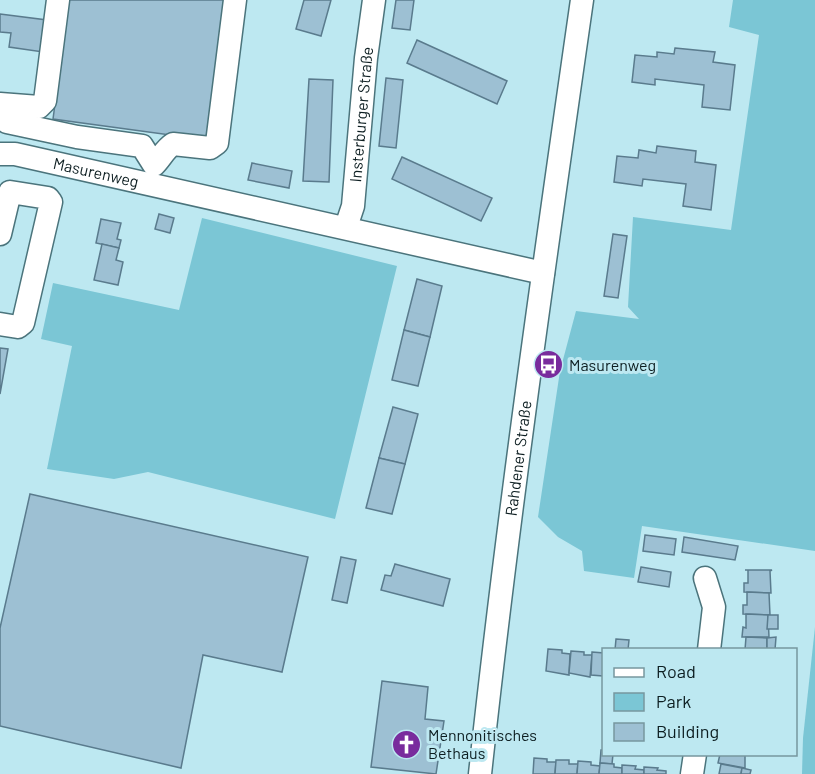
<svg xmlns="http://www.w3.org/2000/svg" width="815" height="774" viewBox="0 0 815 774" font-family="Barlow,sans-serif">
<rect width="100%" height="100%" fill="#bde8f1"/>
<!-- green -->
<g fill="#7bc6d5">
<path d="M733,0H815V551L642,526L634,578L584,571L582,551L558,537L538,517L560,371L576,311L639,319L628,307L633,217L731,230L759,35L729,27Z"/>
<path d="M202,218L397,266L335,519L148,472L114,479L47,469L72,346L41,339L53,283L179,310Z"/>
<path d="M815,627V774H802L803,738Z"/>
</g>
<!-- building -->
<g fill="#9dc0d3" stroke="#5a7b8d" stroke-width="1.5">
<path d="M69,0H226L207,140L53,119Z"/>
<path d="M304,0H331L321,36L296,29Z"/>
<path d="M396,0H414L410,30L392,28Z"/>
<path d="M0,14L47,20L43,52L9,47L11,33L0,32Z"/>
<path d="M417,40L507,81L497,104L407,63Z"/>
<path d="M675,48L715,52L713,62L735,65L730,110L702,107L704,85L655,79V85L632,82L635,55L657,57V52L674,54Z"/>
<path d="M386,78L403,80L396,148L379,146Z"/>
<path d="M309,79L333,80L329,182L303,181Z"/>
<path d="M657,146L696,151L695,162L716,165L711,210L683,206L686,184L643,179L642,186L614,182L617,156L638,158L639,150L656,153Z"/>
<path d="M402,157L492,198L481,221L392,179Z"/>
<path d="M252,163L292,171L289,188L248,180Z"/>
<path d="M159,214L174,218L170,233L155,229Z"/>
<path d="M101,219L121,223L117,239L121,240L119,248L96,243Z"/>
<path d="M613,234L627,236L618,298L604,296Z"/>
<path d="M102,244L119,248L116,260L123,262L118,285L94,280Z"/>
<path d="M417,279L442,286L430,337L404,330Z"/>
<path d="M404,330L430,337L418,386L392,380Z"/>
<path d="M0,348L8,349L0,394Z"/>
<path d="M393,407L418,414L405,464L379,458Z"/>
<path d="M379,458L405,464L392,514L366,508Z"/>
<path d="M30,494L308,557L282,672L203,655L181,768L0,726V628Z"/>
<path d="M645,535L676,539L674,555L643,551Z"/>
<path d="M684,537L738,546L735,560L682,552Z"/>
<path d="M341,557L356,560L347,603L332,600Z"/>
<path d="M395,564L450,579L443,606L381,590L385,575L391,576Z"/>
<path d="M641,567L671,572L669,587L638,582Z"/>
<path d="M745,570H772L770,571L771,593L744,592V583H748V570Z"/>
<path d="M747,592L769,593L770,615L743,614V605H747Z"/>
<path d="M746,614L768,615L769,637H742L743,627L746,628Z"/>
<path d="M768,615H778V629H767Z"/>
<path d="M746,637L767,638V650H745Z"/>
<path d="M776,637L775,650H767V638Z"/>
<path d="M616,639L629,640L628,650H615Z"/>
<path d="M548,649L562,650V653L570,654L569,675L546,671Z"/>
<path d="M571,651L584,652V655H592L590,677L569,673Z"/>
<path d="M592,652L604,653V678L603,676L591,675Z"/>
<path d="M382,681L428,687L425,719L444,721L436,774L371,767Z"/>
<path d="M601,750H604V754H613L612,764L600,763Z"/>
<path d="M745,754V768L718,763L720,754Z"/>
<path d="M534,758L547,759V762H556L555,774H533Z"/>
<path d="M556,760H569V764H578L577,774H555Z"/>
<path d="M578,761L591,762V765L600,766L599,774H577Z"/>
<path d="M600,763L614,764V767L622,768V774H599Z"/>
<path d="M721,764L742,768L741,774H719Z"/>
<path d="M622,765L636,766L635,769L644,770V774H622Z"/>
<path d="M644,767L658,768L657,770L666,771V774H644Z"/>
<path d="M742,768L751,770L750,774H741Z"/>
</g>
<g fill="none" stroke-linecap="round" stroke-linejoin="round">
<defs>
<g id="minor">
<path d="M0,104L39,107L45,101L58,0"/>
<path d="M0,112L7,122L77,137L142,146L154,165C161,158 165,149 173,144L210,148L217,143L235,0"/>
<path id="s1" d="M0,154H15L543,273"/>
<path id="s2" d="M346,227L353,206L366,58L374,0"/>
<path d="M0,234L10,192L48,198L51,202L23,323L18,327L0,324"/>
<path d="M705,578L714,607L709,650"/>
<path id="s3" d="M480,774C508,515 545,258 582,0"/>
<path d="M692,774L695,754"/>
</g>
</defs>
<!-- minor casing -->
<use href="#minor" stroke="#4b747c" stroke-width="25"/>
<!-- minor -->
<use href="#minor" stroke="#fff" stroke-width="22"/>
</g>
<!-- icons -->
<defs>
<symbol id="bus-disc" viewBox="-11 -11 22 22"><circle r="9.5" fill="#792c9d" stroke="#bde8f1"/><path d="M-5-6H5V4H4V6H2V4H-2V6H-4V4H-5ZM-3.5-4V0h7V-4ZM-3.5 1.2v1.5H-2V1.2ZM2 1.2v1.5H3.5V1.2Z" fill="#fff"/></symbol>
<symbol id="church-disc" viewBox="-11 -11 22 22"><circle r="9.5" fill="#792c9d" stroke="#bde8f1"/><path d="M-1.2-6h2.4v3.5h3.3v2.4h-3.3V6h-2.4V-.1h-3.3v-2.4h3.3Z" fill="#fff"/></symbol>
</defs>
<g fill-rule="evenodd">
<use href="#bus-disc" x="532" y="348" width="33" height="33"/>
<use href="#church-disc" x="390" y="728" width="33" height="33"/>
</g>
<g text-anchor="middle" stroke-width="6" stroke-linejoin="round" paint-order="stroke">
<!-- street labels -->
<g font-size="16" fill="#0d1e21" stroke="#bde8f1">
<text dy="6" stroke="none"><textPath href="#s2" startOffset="114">Insterburger Straße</textPath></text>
<text dy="6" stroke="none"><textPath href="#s1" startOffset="98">Masurenweg</textPath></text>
<text dy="6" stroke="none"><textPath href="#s3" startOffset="318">Rahdener Straße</textPath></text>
</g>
<!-- poi labels -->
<g font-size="16" fill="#0d1e21" stroke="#bde8f1" text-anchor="start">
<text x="569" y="371">Masurenweg</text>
<text x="428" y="741">Mennonitisches<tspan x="428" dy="18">Bethaus</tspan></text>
</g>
</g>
<!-- legend -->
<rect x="602" y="648" width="195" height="108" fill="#bde8f1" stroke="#77979e" stroke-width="1.5"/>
<rect x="614" y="668" width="30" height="9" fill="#ffffff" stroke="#77979e" stroke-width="1.5"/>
<text x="656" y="678" font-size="18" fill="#0d1e21">Road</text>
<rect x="614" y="693" width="30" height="18" fill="#7bc6d5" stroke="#77979e" stroke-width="1.5"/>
<text x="656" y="708" font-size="18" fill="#0d1e21">Park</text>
<rect x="614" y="723" width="30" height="18" fill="#9dc0d3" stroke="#77979e" stroke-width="1.5"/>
<text x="656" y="738" font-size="18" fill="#0d1e21">Building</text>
</svg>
